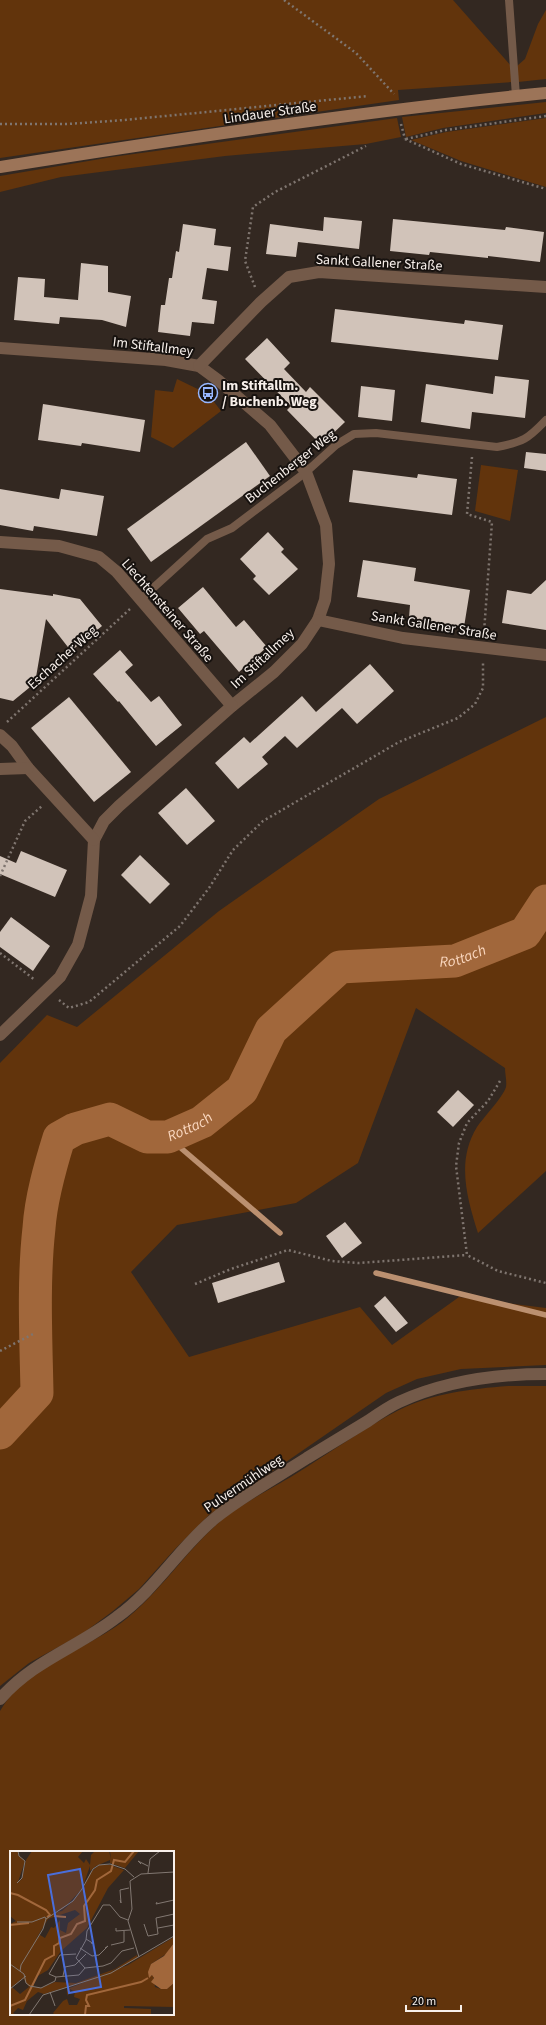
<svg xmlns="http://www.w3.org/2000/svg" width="546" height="2025" viewBox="0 0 546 2025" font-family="'Source Sans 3',sans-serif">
<rect width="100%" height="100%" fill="#332821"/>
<!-- green -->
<g fill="#62340c" fill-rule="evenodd">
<path d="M0,0H453L511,66L512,82L398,90L399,100L0,158Z"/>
<path d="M546,10V79L518,82L517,66L525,59L538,24Z"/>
<path d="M546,102V113L443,128L406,137L402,117Z"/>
<path d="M397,118L401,137L366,144L225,156L61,177L0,192V176L112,157Z"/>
<path d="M546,118V187L461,161L411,140L446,132Z"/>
<path d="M177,379L208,394L221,411L173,448L151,437L155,390L173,392Z"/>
<path d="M481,465L518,470L510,521L475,511Z"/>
<path d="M546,717V1171L478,1233C467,1198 456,1161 477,1127C484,1117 503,1097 506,1087C507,1081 505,1074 505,1068L416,1008L358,1163L296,1203L177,1225L131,1272L189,1357L360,1307L392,1345L459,1297L546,1308V1365L461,1369L417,1379L386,1393L209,1515L175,1549L139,1589L113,1611L82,1634L29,1663L0,1686V1063L47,1015L77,1027L219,911L379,799Z"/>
<path d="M508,1386H546V2025H0V1711C26,1666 81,1652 121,1623C158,1595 182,1556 216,1525C235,1507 271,1489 294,1475C328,1454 364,1428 399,1410C433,1393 471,1389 508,1386ZM11,1852H173V2014H11Z"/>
</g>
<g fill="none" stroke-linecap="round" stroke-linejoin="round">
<!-- stream -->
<g stroke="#bb9070" stroke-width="5.5">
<path d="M168,1137L280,1233"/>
<path d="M376,1273L546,1315"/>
</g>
<!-- river -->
<path stroke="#a1673b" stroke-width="33" id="s1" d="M0,1433L37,1393C36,1339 33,1282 39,1228C41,1198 50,1167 59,1138L75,1129L110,1119L147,1137H168L202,1122L242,1090L271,1030L340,967L455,961L525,933L546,901"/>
</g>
<!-- building -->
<g fill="#d1c3b9">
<path d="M324,217L362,221L359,249L298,242L296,257L266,254L270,224L323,231Z"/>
<path d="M393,219L505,230L506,227L544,232L540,262L488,256V258L430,252L429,255L390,251Z"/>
<path d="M183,224L216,229L214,245L231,247L228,271L207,268L202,299L217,301L214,324L192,322L190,336L158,332L161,305H165L169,278H172L176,251L179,252Z"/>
<path d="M81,263L108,266V292L131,296L126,327L102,320L60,317L59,324L14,320L18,277L45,279L44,297L78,300Z"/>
<path d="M335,309L464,324L465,320L503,325L498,360L331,342Z"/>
<path d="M267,338L290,363L284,369L306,392L310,387L345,422L321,445L287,410L291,406L245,359Z"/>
<path d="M495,376L529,380L525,418L472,412L470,429L421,422L426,384L493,394Z"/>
<path d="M361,386L395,390L392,421L358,417Z"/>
<path d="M43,404L145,420L140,452L82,443L81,446L38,440Z"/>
<path d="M246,442L270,476L151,562L127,529Z"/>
<path d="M526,452L546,454V471L524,468Z"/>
<path d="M353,470L417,478L418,474L457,479L452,515L349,502Z"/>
<path d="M0,489L59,499L61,489L104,496L97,536L34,526L33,531L0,525Z"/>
<path d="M268,532L284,549L281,552L298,569L269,595L253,579L256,576L240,559Z"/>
<path d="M363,560L416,568L414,581L470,590L464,627L409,618L410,605L357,597Z"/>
<path d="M546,580V630L502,623L507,590L531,594Z"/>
<path d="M203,587L236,627L244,620L267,647L239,672L204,631L200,634L178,608Z"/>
<path d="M0,589L53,596V594L80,599L102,626L71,651L46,619L35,683L13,701L0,698Z"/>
<path d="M120,650L133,665L125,672L151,702L159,696L182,725L156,746L119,701L118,702L93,674Z"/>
<path d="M370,664L394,691L357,724L342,708L297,748L285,736L262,757L268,764L238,789L215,763L244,737L250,743L302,696L316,712Z"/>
<path d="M69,697L131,772L94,802L31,728Z"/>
<path d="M186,788L215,821L187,845L158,813Z"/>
<path d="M21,851L67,870L55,897L0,874V856L16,863Z"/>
<path d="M140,855L170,884L150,904L121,875Z"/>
<path d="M11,917L50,946L33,971L0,947V932Z"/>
<path d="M458,1090L474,1105L453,1127L437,1112Z"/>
<path d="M345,1222L362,1243L342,1258L326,1236Z"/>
<path d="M279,1262L285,1282L218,1303L212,1283Z"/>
<path d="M385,1296L408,1323L396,1332L374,1306Z"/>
</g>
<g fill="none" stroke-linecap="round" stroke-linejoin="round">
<!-- path -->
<g stroke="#7f756f" stroke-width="2.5" stroke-dasharray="2 3" stroke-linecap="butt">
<path d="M284,0L356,53L394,94"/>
<path d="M0,124H68L125,120L368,96"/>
<path d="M401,124L405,139"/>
<path d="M405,139L461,164L546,189"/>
<path d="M406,139L446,130L546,116"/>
<path d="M255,287L245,261L253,207L275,192L366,146"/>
<path d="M472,457L467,514L492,522L484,632"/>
<path d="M7,722L130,609"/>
<path d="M0,876L25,821L42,806"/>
<path d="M0,953L35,980"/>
<path d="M59,1000L69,1008L89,1002L180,926L209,888L233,850L263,821L399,742L458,718L475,704L483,688V661"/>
<path d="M500,1081L488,1101L467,1123L459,1143L456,1166L467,1255L498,1271L546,1283"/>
<path d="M195,1284L231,1269L288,1250L332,1261L359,1263L467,1255"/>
<path d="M0,1351L35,1333"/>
</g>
<!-- lane -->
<g stroke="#745a49" stroke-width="8">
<path d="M509,0L516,96"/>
<path d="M141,599L207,539L232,528L306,472L336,445L354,434L376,433L497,447C523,442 528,439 546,420"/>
</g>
<!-- street -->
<g stroke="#745a49" stroke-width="12">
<path d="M0,348L166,360L199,366L218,380L270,425L306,472L326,525L329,564L325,600L318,620L302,644L274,672L232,706L119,806L104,821L94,840L91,896L78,945L60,977L0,1035"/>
<path d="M199,366L261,302L289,277L319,272L546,287"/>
<path d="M0,542L59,546L99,557L117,572L232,706"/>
<path d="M318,620L403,638L546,655"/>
<path d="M0,735L12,746L28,768L94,840"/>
<path d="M0,769L28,768"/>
<path d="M0,1699C34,1660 77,1648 117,1617C155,1590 179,1548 214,1519C242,1496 276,1478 307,1458C327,1446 348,1433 368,1421C378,1414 388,1407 399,1402C445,1381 497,1374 546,1374"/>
</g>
<!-- secondary -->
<path stroke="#9c7458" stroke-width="12" d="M0,167C181,138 363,111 546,93"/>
</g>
<!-- icons -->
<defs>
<symbol id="bus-ring" viewBox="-11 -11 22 22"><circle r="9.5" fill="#17120f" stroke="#97b6fd" stroke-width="1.5"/><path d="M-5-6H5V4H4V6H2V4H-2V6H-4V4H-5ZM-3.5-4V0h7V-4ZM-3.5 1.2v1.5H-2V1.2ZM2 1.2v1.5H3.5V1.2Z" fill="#97b6fd"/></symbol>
</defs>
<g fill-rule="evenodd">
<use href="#bus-ring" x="197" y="382" width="22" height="22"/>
</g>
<g text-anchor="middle" stroke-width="4" stroke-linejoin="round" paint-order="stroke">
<!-- street labels -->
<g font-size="14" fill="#f8f0eb" stroke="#17120f">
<text transform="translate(270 112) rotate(-8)" y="5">Lindauer Straße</text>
<text transform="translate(379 262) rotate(3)" y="5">Sankt Gallener Straße</text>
<text transform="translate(153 346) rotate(7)" y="5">Im Stiftallmey</text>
<text transform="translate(290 466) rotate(-38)" y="5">Buchenberger Weg</text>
<text transform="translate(168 610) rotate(49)" y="5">Liechtensteiner Straße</text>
<text transform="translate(434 625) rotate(9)" y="5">Sankt Gallener Straße</text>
<text transform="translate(62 657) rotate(-42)" y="5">Eschacher Weg</text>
<text transform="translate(262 658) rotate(-43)" y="5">Im Stiftallmey</text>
<text transform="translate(243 1483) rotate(-34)" y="5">Pulvermühlweg</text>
</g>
<!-- poi labels -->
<g font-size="14" font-weight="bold" fill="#f8f0eb" stroke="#17120f" text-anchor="start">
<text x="222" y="390">Im Stiftallm.<tspan x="222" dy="16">/ Buchenb. Weg</tspan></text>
</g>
<!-- water labels -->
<g font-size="15" font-style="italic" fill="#fad7bf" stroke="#17120f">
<text dy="5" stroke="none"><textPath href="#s1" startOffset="801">Rottach</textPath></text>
<text dy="5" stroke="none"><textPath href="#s1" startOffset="453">Rottach</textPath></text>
</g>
</g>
<!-- overview -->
<g transform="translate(10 1851)">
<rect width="164" height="164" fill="#332821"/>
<path d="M0,0H8V4L15,10L8,31L12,28L16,9L22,0H73L68,6L74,12L76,8L80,14L81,4L85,0H99L101,8L100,0H129L115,17L100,12V9L86,15L80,20V15L72,38L53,58L41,62L52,60L63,50L74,36L80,22L89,14H100L114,19L98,37L77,77L51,100L38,119L26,126L23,136L31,137L45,131L66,132L105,118L127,104L128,107L100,121L82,128L34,143L28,141L17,150L13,159L8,157L3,162L6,164H0V73L6,70L0,65ZM65,59L70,63L58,72L56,82L50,79V69L44,77L41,76L35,87L30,84L26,88L38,68ZM13,127L19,136L10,143L2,136ZM164,86V92L156,103L141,113L140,125L143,124L145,136L151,138H157L164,132V156L114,155V157L141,158V164H45L43,162L53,150L57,148L59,154H67L70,148L64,146L65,141L60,138L57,145V138L118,114Z" fill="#62340c" fill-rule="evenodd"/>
<path d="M164,92V132L157,138H151L141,131L144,127L142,124L139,127L138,121L141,113L154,105Z" fill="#a1673b"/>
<path fill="none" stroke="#a1673b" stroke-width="2" d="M0,42L8,44L36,59L40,64L37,66M44,65L56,66M0,74L19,72M0,155L15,149L35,109L44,104V95L49,92L50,87L61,83L67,73L75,70L74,55L85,39L87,29L101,20L104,9L115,11L124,0M75,164L76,155H79L76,149L77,144L131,131L138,127"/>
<path fill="none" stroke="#827872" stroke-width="1" d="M131,13L128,10L138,15M138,22L140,8L150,0M7,32L12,27L15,10L9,5L8,0M110,49L111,52L110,39L119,37M147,51L146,53L164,49M118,69L110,66L100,54H93L77,80L76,89L66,107L75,117L93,115L101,112L112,100L124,97M7,71H22L35,66L36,68M134,73L138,85L148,83L146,67L164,63M106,77V80L120,79M148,77L164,74M76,88L84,93L81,92M101,94L114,91V80M70,97L82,105L89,104L98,95L95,97M66,103L50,104L39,123L46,126L69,124L75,117M129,106L118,70L122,58L120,30L131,23L164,21M0,113L14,123L16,132L20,135L31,137L45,130L46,126M10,120L11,114L33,78L36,68L63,50L72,38L83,18L89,14L100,13L115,18L124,26M53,125L55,116L65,114L76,103M0,138L16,125M40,141L45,155M19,164L33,144L101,122L164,85"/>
<path fill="#496edc" fill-opacity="0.15" stroke="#496edc" stroke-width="2" d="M70,18L91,136L59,142L38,24Z"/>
<rect width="164" height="164" fill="none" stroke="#f8f0eb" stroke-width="2"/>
</g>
<!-- scale -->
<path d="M406 2005v6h55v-6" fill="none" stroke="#f8f0eb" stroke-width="2"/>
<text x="412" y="2005" font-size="12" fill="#f8f0eb" stroke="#17120f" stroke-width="3" paint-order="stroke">20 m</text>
</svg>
